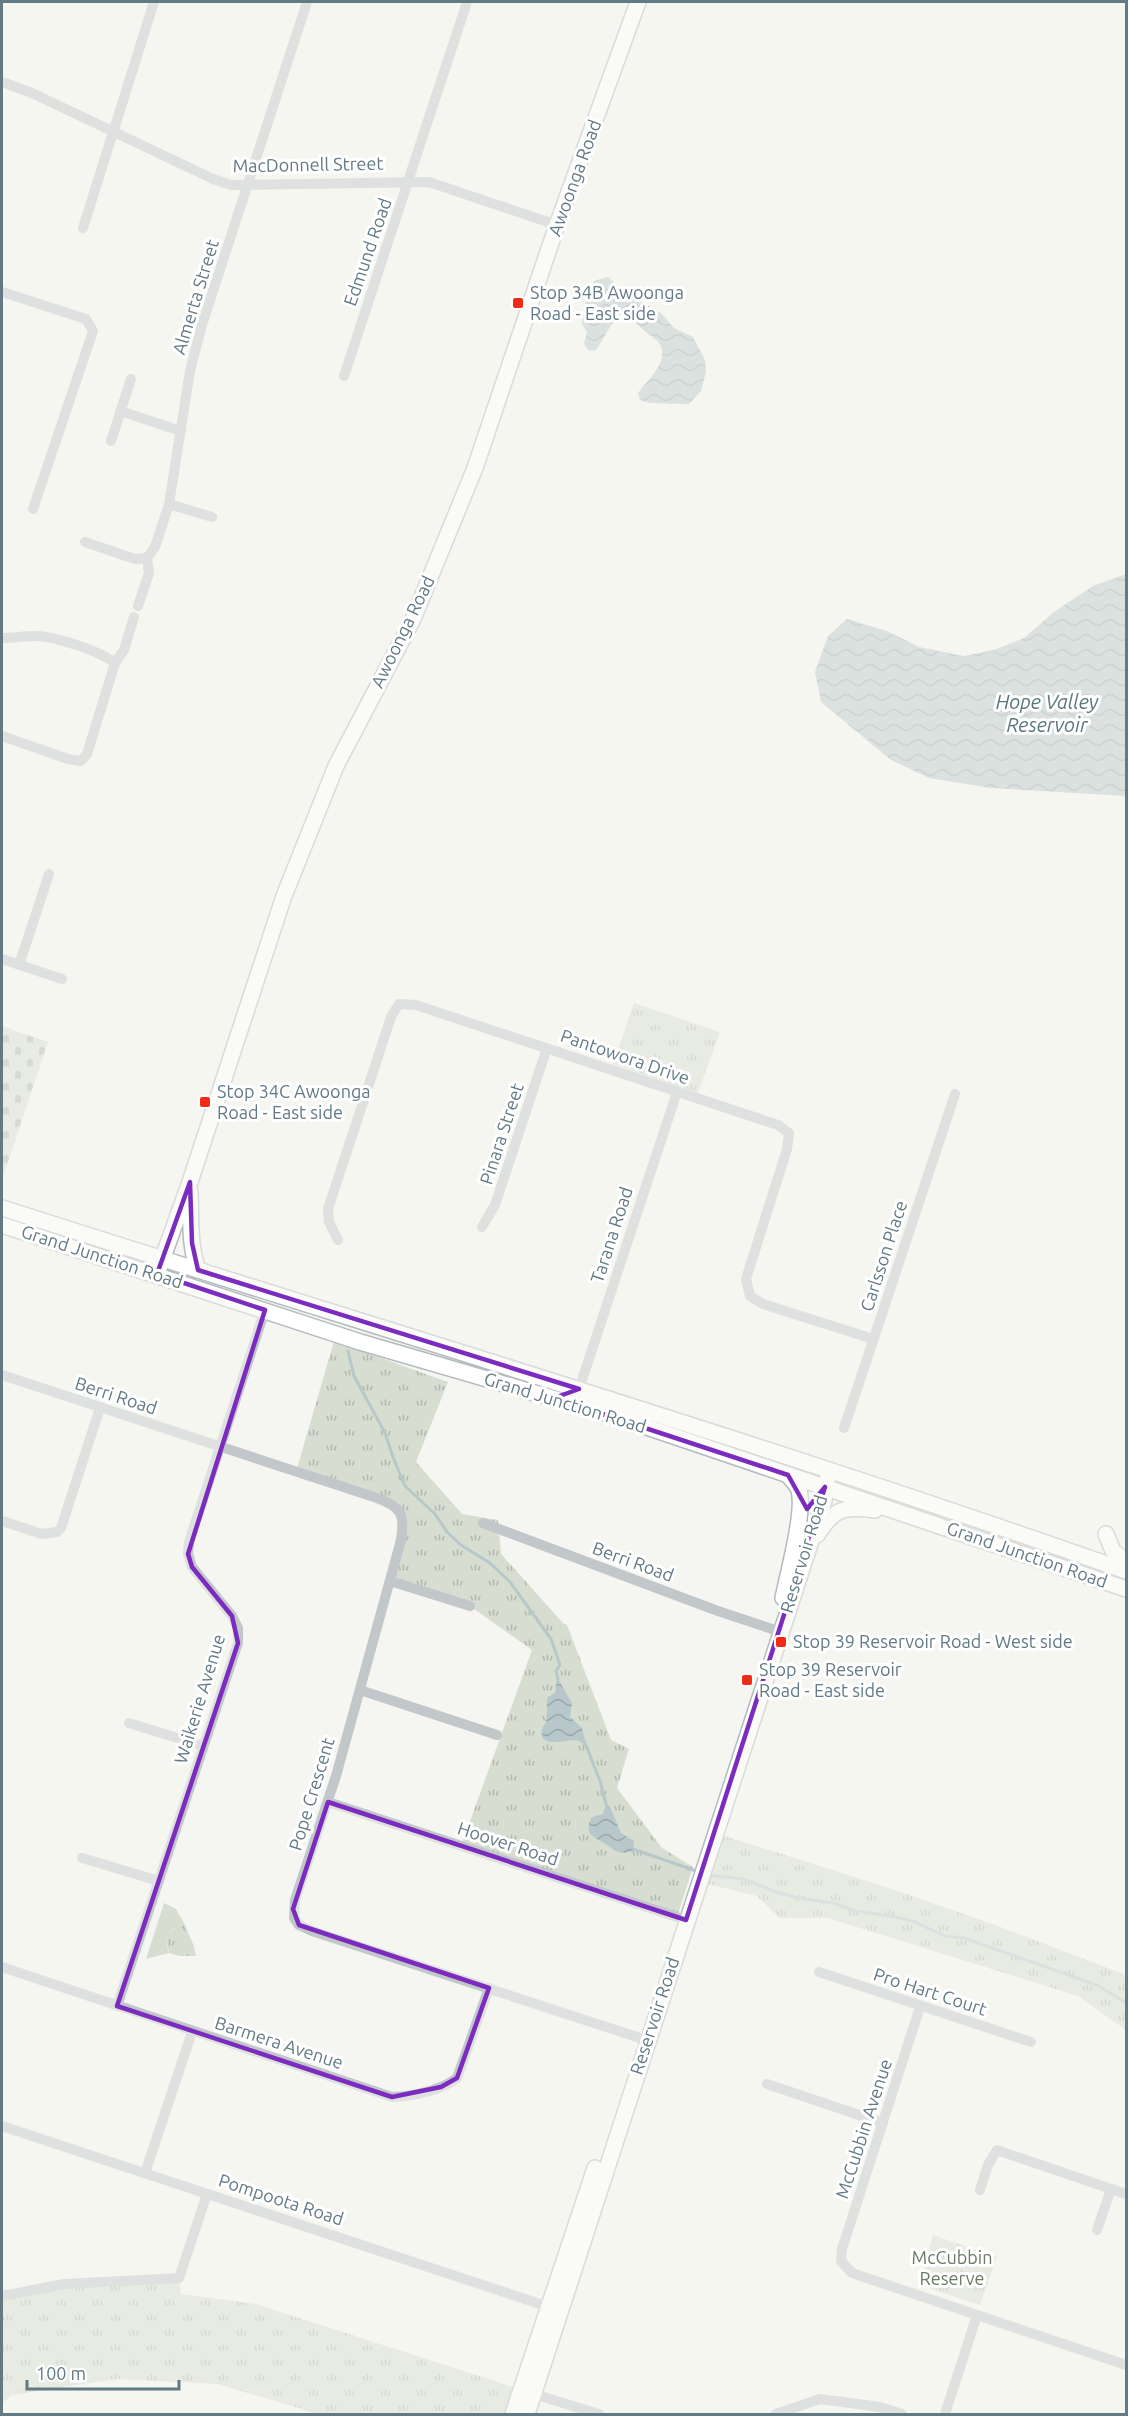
<svg xmlns="http://www.w3.org/2000/svg" width="1128" height="2416" viewBox="0 0 1128 2416" font-family="Ubuntu,sans-serif">
<defs>
<pattern id="cemetery-stones" width="16" height="16" patternUnits="userSpaceOnUse" patternTransform="scale(1.5)"><rect width="16" height="16" fill="#d7ddd1"/><path d="M2 7V4a2 2 0 0 1 4 0v3zM10 15v-3a2 2 0 0 1 4 0v3z" fill="#b2b8af"/></pattern>
<pattern id="park-tufts" width="24" height="20" patternUnits="userSpaceOnUse" patternTransform="scale(1.5)"><rect width="24" height="20" fill="#d7ddd1"/><path d="M3 7l-1-3M5 7V3M7 7l1-3M15 17l-1-3M17 17v-4M19 17l1-3" fill="none" stroke="#b2b8af"/></pattern>
<pattern id="water-waves" width="16" height="10" patternUnits="userSpaceOnUse" patternTransform="scale(1.5)"><rect width="16" height="10" fill="#b8c8ca"/><path d="M0 5q4-4 8 0t8 0" fill="none" stroke="#99a7aa"/></pattern>
</defs>
<rect width="100%" height="100%" fill="#f5f5f1"/>
<!-- cemetery -->
<path fill="url(#cemetery-stones)" d="M2,1026L48,1042L2,1180Z"/>
<!-- park -->
<g fill="url(#park-tufts)">
<path d="M634,1003L720,1032L698,1093L613,1064Z"/>
<path d="M334,1341L448,1382L416,1462L462,1514L498,1520L501,1554L563,1623L567,1625L611,1740L629,1749L617,1788L662,1848L693,1867L677,1917L461,1846L532,1650L470,1606L390,1581L400,1511L296,1472Z"/>
<path d="M715,1833L886,1887L998,1926L1126,1975V2030L1078,1996L828,1918H780L757,1896L699,1882Z"/>
<path d="M184,1923L194,1946L196,1956H180L169,1953L167,1943L168,1935L176,1927Z"/>
<path d="M933,2235L997,2257L980,2305L920,2285Z"/>
<path d="M179,2278L181,2294L256,2304L519,2389L510,2414H318L218,2384L116,2379L12,2395L2,2403V2301L64,2284Z"/>
</g>
<!-- garden -->
<path fill="#d7ddd1" d="M164,1903L176,1909L184,1923C169,1929 164,1938 169,1953L146,1959Z"/>
<!-- water -->
<g fill="url(#water-waves)">
<path d="M608,277L619,288L661,313L674,328L693,337L705,360L706,372L701,391L689,404L650,403L640,400L638,393C648,380 671,359 659,343C657,339 652,337 648,334C638,326 634,318 621,314C609,324 605,338 595,351L588,350L584,344L587,332L582,324L587,293L594,281Z"/>
<path d="M1126,574V796L991,788L929,778L891,760L821,702L815,672L828,636L847,619L887,631L919,647L963,656L994,650L1024,638L1054,612L1093,586Z"/>
<path d="M557,1677L572,1703L570,1717L582,1728L586,1745C582,1743 578,1740 573,1740C564,1741 538,1748 542,1730C542,1728 546,1723 546,1721C549,1714 545,1705 548,1697L555,1693Z"/>
<path d="M606,1804L610,1807L621,1833L634,1841L633,1851C621,1855 616,1852 607,1845C598,1838 581,1836 592,1817L603,1814Z"/>
</g>
<g fill="none" stroke-linecap="round" stroke-linejoin="round">
<!-- stream -->
<g stroke="#b8c8ca" stroke-width="3">
<path d="M348,1351L354,1376L385,1433L393,1457L405,1486L435,1514L447,1532L461,1545L490,1563L510,1582L551,1639L560,1665L556,1671L558,1679"/>
<path d="M585,1743L600,1781L606,1804"/>
<path d="M633,1849L699,1872"/>
<path d="M708,1875L744,1879L776,1892L799,1898L833,1903L856,1911L896,1917L915,1922L945,1936L964,1938L1097,1985L1126,2003"/>
</g>
<defs>
<g id="secondary">
<path d="M190,1191C191,1217 189,1245 198,1270"/>
<path d="M2,1208C377,1328 755,1440 1126,1571"/>
<path d="M2,1225L360,1342L614,1416L1126,1589"/>
<path d="M157,1274L190,1182L284,896L336,766L413,619L475,468L557,225L638,2"/>
<path d="M1106,1534L1113,1551L1126,1561"/>
<path d="M817,1535C834,1508 844,1506 875,1510"/>
<path d="M783,1598C788,1573 805,1512 799,1490C797,1485 791,1479 788,1475"/>
<path d="M513,2414L595,2168"/>
<path d="M527,2414L824,1501L827,1480"/>
</g>
</defs>
<!-- secondary casing -->
<use href="#secondary" stroke="#b4bbbe" stroke-width="18"/>
<!-- street -->
<g stroke="#c2c7c9" stroke-width="10">
<path d="M2,82L32,93L213,179L231,185L429,182L557,225"/>
<path d="M83,228L154,2"/>
<path d="M2,292L86,319L93,331L33,509"/>
<path d="M344,376L467,2"/>
<path d="M120,411L181,431"/>
<path d="M111,441L131,379"/>
<path d="M169,504L212,517"/>
<path d="M85,542L135,559L147,558"/>
<path d="M138,606L149,573L147,558L155,547L169,504L190,371L202,325L307,2"/>
<path d="M2,638C13,638 24,636 35,636C54,636 100,651 115,663"/>
<path d="M2,736L68,759L81,761L87,754L115,663L124,650L134,617"/>
<path d="M2,959L62,979"/>
<path d="M19,965L49,874"/>
<path d="M482,1227L495,1205L547,1048"/>
<path d="M338,1240L329,1222L328,1209L391,1017L399,1004L416,1005L778,1125L789,1133L787,1149L746,1279L750,1296L763,1304L873,1339"/>
<path d="M2,1375L377,1498C402,1507 405,1515 401,1540L336,1776L295,1900L294,1918L299,1925L312,1931L637,2037"/>
<path d="M579,1389L677,1092"/>
<path d="M844,1428L955,1094"/>
<path d="M2,1521L42,1534L57,1532L61,1528L100,1408"/>
<path d="M483,1523L718,1611L772,1629"/>
<path d="M390,1581L470,1606"/>
<path d="M360,1690L497,1735"/>
<path d="M129,1723L203,1746"/>
<path d="M328,1802L677,1917"/>
<path d="M82,1858L159,1881"/>
<path d="M2,1967L392,2097C413,2096 440,2091 457,2078L489,1988"/>
<path d="M819,1972L1031,2042"/>
<path d="M117,2006L238,1643V1628L232,1616L192,1567L188,1554L189,1542L265,1310"/>
<path d="M920,2007L842,2249L841,2261L852,2273L1126,2365"/>
<path d="M767,2084L883,2123"/>
<path d="M2,2126L549,2307"/>
<path d="M145,2173L192,2032"/>
<path d="M980,2190L988,2165L997,2150L1126,2194"/>
<path d="M1097,2230L1111,2189"/>
<path d="M2,2296L64,2284L179,2278L207,2194"/>
<path d="M534,2394L599,2414"/>
<path d="M776,2414L820,2399L880,2407L902,2414"/>
<path d="M945,2414L977,2315"/>
</g>
<!-- secondary -->
<use href="#secondary" stroke="#fff" stroke-width="15"/>
</g>
<!-- marked area -->
<path d="M0 0H1128V2416H0ZM190,1182L192,1243L198,1270L579,1389L554,1398L788,1475L807,1509L825,1487L686,1920L328,1802L293,1909L299,1925L489,1988L457,2078L441,2087L392,2097L117,2006L238,1643L232,1616L192,1567L188,1554L265,1310L157,1274Z" fill="#f5f5f1" fill-opacity=".55" fill-rule="evenodd"/>
<path fill="none" stroke="#7b2cbf" stroke-width="4.5" stroke-linejoin="round" d="M190,1182L192,1243L198,1270L579,1389L554,1398L788,1475L807,1509L825,1487L686,1920L328,1802L293,1909L299,1925L489,1988L457,2078L441,2087L392,2097L117,2006L238,1643L232,1616L192,1567L188,1554L265,1310L157,1274Z"/>
<!-- markers -->
<g fill="#f12915" stroke="#fff" stroke-width="2">
<rect x="512" y="297" width="12" height="12" rx="3"/>
<rect x="199" y="1096" width="12" height="12" rx="3"/>
<rect x="775" y="1636" width="12" height="12" rx="3"/>
<rect x="741" y="1674" width="12" height="12" rx="3"/>
</g>
<g text-anchor="middle" stroke-width="6" stroke-linejoin="round" paint-order="stroke">
<!-- street labels -->
<g font-size="18" fill="#617a84" stroke="#fff">
<text transform="translate(308 165) rotate(-1)" y="6">MacDonnell Street</text>
<text transform="translate(575 178) rotate(-70)" y="6">Awoonga Road</text>
<text transform="translate(368 252) rotate(-71)" y="6">Edmund Road</text>
<text transform="translate(196 297) rotate(-73)" y="6">Almerta Street</text>
<text transform="translate(403 632) rotate(-64)" y="6">Awoonga Road</text>
<text transform="translate(625 1057) rotate(19)" y="6">Pantowora Drive</text>
<text transform="translate(502 1134) rotate(-72)" y="6">Pinara Street</text>
<text transform="translate(612 1235) rotate(-72)" y="6">Tarana Road</text>
<text transform="translate(884 1256) rotate(-72)" y="6">Carlsson Place</text>
<text transform="translate(102 1257) rotate(18)" y="6">Grand Junction Road</text>
<text transform="translate(116 1396) rotate(18)" y="6">Berri Road</text>
<text transform="translate(565 1403) rotate(17)" y="6">Grand Junction Road</text>
<text transform="translate(804 1554) rotate(-73)" y="6">Reservoir Road</text>
<text transform="translate(1027 1555) rotate(19)" y="6">Grand Junction Road</text>
<text transform="translate(633 1562) rotate(20)" y="6">Berri Road</text>
<text transform="translate(200 1699) rotate(-73)" y="6">Waikerie Avenue</text>
<text transform="translate(312 1794) rotate(-73)" y="6">Pope Crescent</text>
<text transform="translate(508 1844) rotate(18)" y="6">Hoover Road</text>
<text transform="translate(930 1992) rotate(18)" y="6">Pro Hart Court</text>
<text transform="translate(655 2016) rotate(-72)" y="6">Reservoir Road</text>
<text transform="translate(279 2043) rotate(18)" y="6">Barmera Avenue</text>
<text transform="translate(864 2129) rotate(-72)" y="6">McCubbin Avenue</text>
<text transform="translate(281 2200) rotate(18)" y="6">Pompoota Road</text>
</g>
<!-- poi labels -->
<g font-size="18" fill="#617a84" stroke="#fff" text-anchor="start">
<text x="530" y="299">Stop 34B Awoonga<tspan x="530" dy="21">Road - East side</tspan></text>
<text x="217" y="1098">Stop 34C Awoonga<tspan x="217" dy="21">Road - East side</tspan></text>
<text x="793" y="1648">Stop 39 Reservoir Road - West side</text>
<text x="759" y="1676">Stop 39 Reservoir<tspan x="759" dy="21">Road - East side</tspan></text>
</g>
<!-- park labels -->
<g font-size="18" fill="#6a7b61" stroke="#fff">
<text x="952" y="2264">McCubbin<tspan x="952" dy="21">Reserve</tspan></text>
</g>
<!-- water labels -->
<g font-size="20" font-style="italic" fill="#58767b" stroke="#fff">
<text x="1047" y="709">Hope Valley<tspan x="1047" dy="23">Reservoir</tspan></text>
</g>
</g>
<!-- border -->
<rect width="1128" height="2416" fill="none" stroke="#617a84" stroke-width="6"/>
<!-- scale -->
<path d="M27 2380v9h152v-9" fill="none" stroke="#617a84" stroke-width="3"/>
<text x="36" y="2380" font-size="18" fill="#617a84" stroke="#ffffff" stroke-width="4.5" paint-order="stroke">100 m</text>
</svg>
